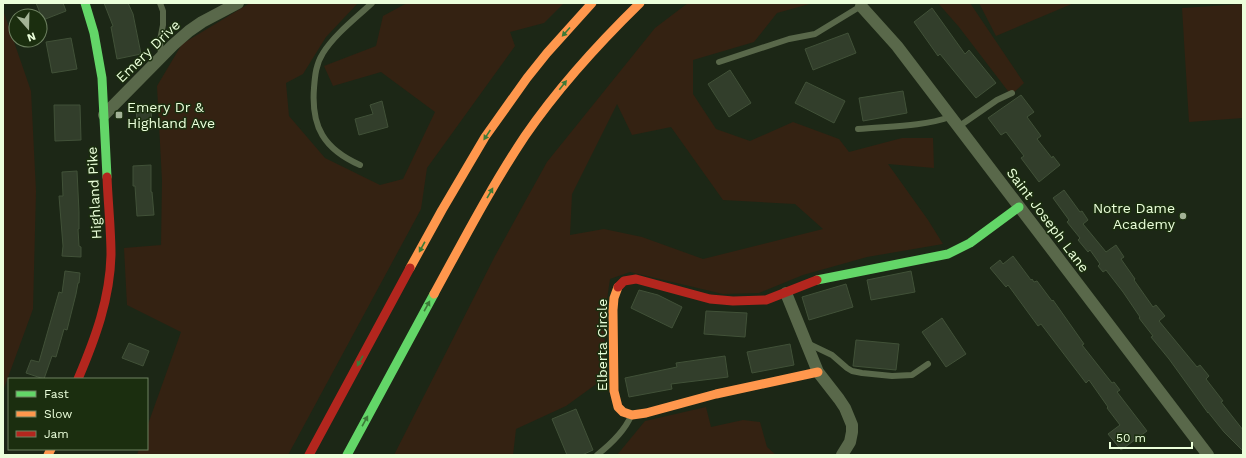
<svg xmlns="http://www.w3.org/2000/svg" width="1246" height="458" viewBox="0 0 1246 458" font-family="'Work Sans',sans-serif">
<rect width="100%" height="100%" fill="#1c2716"/>
<!-- green -->
<g fill="#342212" fill-rule="evenodd">
<path d="M250,3H358L326,37L303,74L286,83L289,116L325,158L380,185L403,179L435,112L381,72L333,86L324,66L376,46L383,16L407,3H564L544,23L510,32L515,46L427,168L421,209L288,455H137L139,449H147V427L181,332L127,305L124,248L161,245L162,181L157,86L182,44Z"/>
<path d="M688,3H813L777,13L754,42L693,60V94L716,129L750,141L793,122L839,139L849,152L902,138H933L934,168L888,164L928,220L943,244L867,257L803,275L759,293L723,294L630,272L610,279L604,320L606,377L566,406L516,429L513,455H394L495,256L547,162L655,28ZM617,104L632,135L671,127L723,200L795,204L823,229L703,259L642,237L604,229L570,235L572,194Z"/>
<path d="M938,3H970L1024,83L1011,95L959,27Z"/>
<path d="M979,3H1074L996,36Z"/>
<path d="M1243,4V118L1189,122L1182,8Z"/>
<path d="M3,10L31,91L36,191L33,309L3,391Z"/>
<path d="M706,407L711,427L743,420L760,422L767,447L776,455H617L645,421Z"/>
</g>
<!-- building -->
<g fill="#323e2b" stroke="#415138">
<path d="M36,3H63L66,11L43,20Z"/>
<path d="M104,3H128L133,14L141,54L117,59L111,27L113,26Z"/>
<path d="M932,8L965,54L969,50L996,83L976,98L940,54L938,56L914,22Z"/>
<path d="M848,33L856,53L813,70L805,49Z"/>
<path d="M71,38L77,69L52,73L46,42Z"/>
<path d="M730,70L751,103L729,117L708,84Z"/>
<path d="M806,82L845,101L834,123L795,103Z"/>
<path d="M903,91L907,113L863,121L859,98Z"/>
<path d="M1021,95L1034,112L1027,117L1041,136L1037,139L1052,158L1053,156L1060,165L1039,182L1021,158L1024,156L1006,132L1001,135L988,118Z"/>
<path d="M382,101L388,127L359,135L355,119L373,114L370,105Z"/>
<path d="M54,105H80L81,140L55,141Z"/>
<path d="M151,108L152,129H138L136,109Z"/>
<path d="M151,165V192H152L154,215L137,216L135,186H133V166Z"/>
<path d="M77,171L79,212V229H78L79,246L81,247V257L62,256L63,246L59,196H63L62,172Z"/>
<path d="M1064,190L1080,212L1082,211L1088,220L1083,224L1106,252L1116,245L1124,257L1121,259L1135,279L1134,280L1153,307L1156,305L1165,316L1159,321L1197,367L1200,365L1209,376L1206,379L1223,401L1221,402L1243,430V451L1224,432L1208,412V413L1169,359L1151,337L1153,336L1139,318L1140,317L1123,292L1106,270L1103,272L1098,266L1100,264L1090,250L1088,252L1078,240L1080,238L1067,222L1069,220L1053,198Z"/>
<path d="M1013,256L1031,280L1032,279L1034,282L1037,281L1052,301L1053,300L1084,344L1082,345L1112,383L1114,382L1120,390L1117,392L1147,431L1121,450L1108,434L1120,425L1107,408L1108,407L1089,380L1086,383L1041,324L1038,326L1008,285L1006,287L990,268L1000,260L1003,264Z"/>
<path d="M65,271L80,273L79,283H78L76,294L67,330L64,329L56,357L52,356L44,379L26,373L31,360L39,362L59,292L62,293Z"/>
<path d="M911,271L915,292L871,300L867,280Z"/>
<path d="M846,284L853,307L809,320L802,297Z"/>
<path d="M639,290L658,295L682,307L672,328L631,308Z"/>
<path d="M706,311L747,313L745,337L704,334Z"/>
<path d="M942,318L966,354L946,367L922,332Z"/>
<path d="M856,340L899,344L896,370L853,366Z"/>
<path d="M129,343L149,351L143,366L122,358Z"/>
<path d="M790,344L794,365L752,373L747,352Z"/>
<path d="M725,356L728,377L671,384L672,389L629,397L625,378L677,367L676,363Z"/>
<path d="M576,409L593,450L582,455H567L552,419Z"/>
</g>
<g fill="none" stroke-linecap="round" stroke-linejoin="round">
<!-- lane -->
<g stroke="#59684a" stroke-width="6">
<path d="M160,3L163,11V25L160,40L161,56"/>
<path d="M719,62L789,39L815,34L861,6"/>
<path d="M958,127L997,100L1012,93"/>
<path d="M858,129C888,126 921,127 950,117"/>
<path d="M360,165C324,149 311,127 314,88C315,75 316,64 323,53C335,34 355,19 372,3"/>
<path d="M807,343L832,355L847,368L852,371L862,373L892,376L912,375L928,364"/>
<path d="M597,455C611,444 624,432 631,416"/>
</g>
<!-- street -->
<g stroke="#59684a" stroke-width="12">
<path d="M861,6L897,46L1208,455"/>
<path d="M104,115L173,45L189,31L202,22L238,3"/>
<path d="M786,293L818,372L839,399L845,408L852,425V432L850,442L842,455"/>
</g>
<!-- fast -->
<g stroke="#63d668" stroke-width="9">
<path d="M85,3L94,33L102,78L107,177"/>
<path d="M817,280L948,254L970,243L1019,207"/>
<path d="M347,455L434,294"/>
</g>
<!-- slow -->
<g stroke="#ff974d" stroke-width="9">
<path d="M410,268L442,210L485,137L527,78L547,53L592,3"/>
<path d="M618,287L614,298L613,310L614,391L618,407L623,412L632,415L646,413L716,394L818,372"/>
<path d="M434,294C463,241 491,187 525,136C558,88 598,44 640,3"/>
<path d="M48,455L51,449"/>
</g>
<!-- jam -->
<g stroke="#b3261e" stroke-width="9">
<path d="M618,287L624,281L636,279L710,299L733,301L766,300L817,280"/>
<path d="M78,379C95,339 110,299 111,255C111,229 108,203 107,177"/>
<path d="M309,455L410,268"/>
</g>
</g>
<!-- one-way arrows -->
<defs><path id="oneway-solid" d="M-6-.8H1V-3.2L6.5 0L1 3.2V.8H-6Z"/></defs>
<g fill="#3b7a37">
<use href="#oneway-solid" transform="translate(566 32) rotate(132)"/>
<use href="#oneway-solid" transform="translate(563 85) rotate(-52)"/>
<use href="#oneway-solid" transform="translate(487 135) rotate(124)"/>
<use href="#oneway-solid" transform="translate(490 193) rotate(-60)"/>
<use href="#oneway-solid" transform="translate(422 247) rotate(119)"/>
<use href="#oneway-solid" transform="translate(427 306) rotate(-61)"/>
<use href="#oneway-solid" transform="translate(360 361) rotate(119)"/>
<use href="#oneway-solid" transform="translate(365 421) rotate(-61)"/>
</g>
<!-- markers -->
<g fill="#a3b396" stroke="#1b2e0f" stroke-width="1.5">
<rect x="115" y="111" width="8" height="8" rx="2"/>
<circle cx="1183" cy="216" r="4"/>
</g>
<g text-anchor="middle" stroke-width="3" stroke-linejoin="round" paint-order="stroke">
<!-- street labels -->
<g font-size="14" fill="#ebffdb" stroke="#1b2e0f">
<text transform="translate(148 51) rotate(-44)" y="5">Emery Drive</text>
<text transform="translate(94 193) rotate(-93)" y="5">Highland Pike</text>
<text transform="translate(1048 220) rotate(53)" y="5">Saint Joseph Lane</text>
<text transform="translate(602 345) rotate(-90)" y="5">Elberta Circle</text>
</g>
<!-- poi labels -->
<g font-size="14" fill="#ebffdb" stroke="#1b2e0f" text-anchor="start">
<text x="127" y="112">Emery Dr &amp;<tspan x="127" dy="16">Highland Ave</tspan></text>
<text x="1175" y="213" text-anchor="end">Notre Dame<tspan x="1175" dy="16">Academy</tspan></text>
</g>
</g>
<!-- border -->
<rect width="1246" height="458" fill="none" stroke="#ebffdb" stroke-width="8"/>
<!-- legend -->
<rect x="8" y="378" width="140" height="72" fill="#1b2e0f" stroke="#6e8261"/>
<rect x="16" y="391" width="20" height="6" fill="#63d668" stroke="#6e8261"/>
<text x="44" y="398" font-size="12" fill="#ebffdb">Fast</text>
<rect x="16" y="411" width="20" height="6" fill="#ff974d" stroke="#6e8261"/>
<text x="44" y="418" font-size="12" fill="#ebffdb">Slow</text>
<rect x="16" y="431" width="20" height="6" fill="#b3261e" stroke="#6e8261"/>
<text x="44" y="438" font-size="12" fill="#ebffdb">Jam</text>
<!-- north arrow -->
<g transform="translate(28 28) rotate(160)"><circle r="19" fill="#1b2e0f" stroke="#6e8261"/>
<path d="M0-3L7 15L0 10L-7 15Z" fill="#a3b396"/>
<text y="-6" font-size="11" font-weight="bold" text-anchor="middle" fill="#ebffdb">N</text>
</g>
<!-- scale -->
<path d="M1110 442v6h82v-6" fill="none" stroke="#ebffdb" stroke-width="2"/>
<text x="1116" y="442" font-size="12" fill="#ebffdb" stroke="#1b2e0f" stroke-width="3" paint-order="stroke">50 m</text>
</svg>
